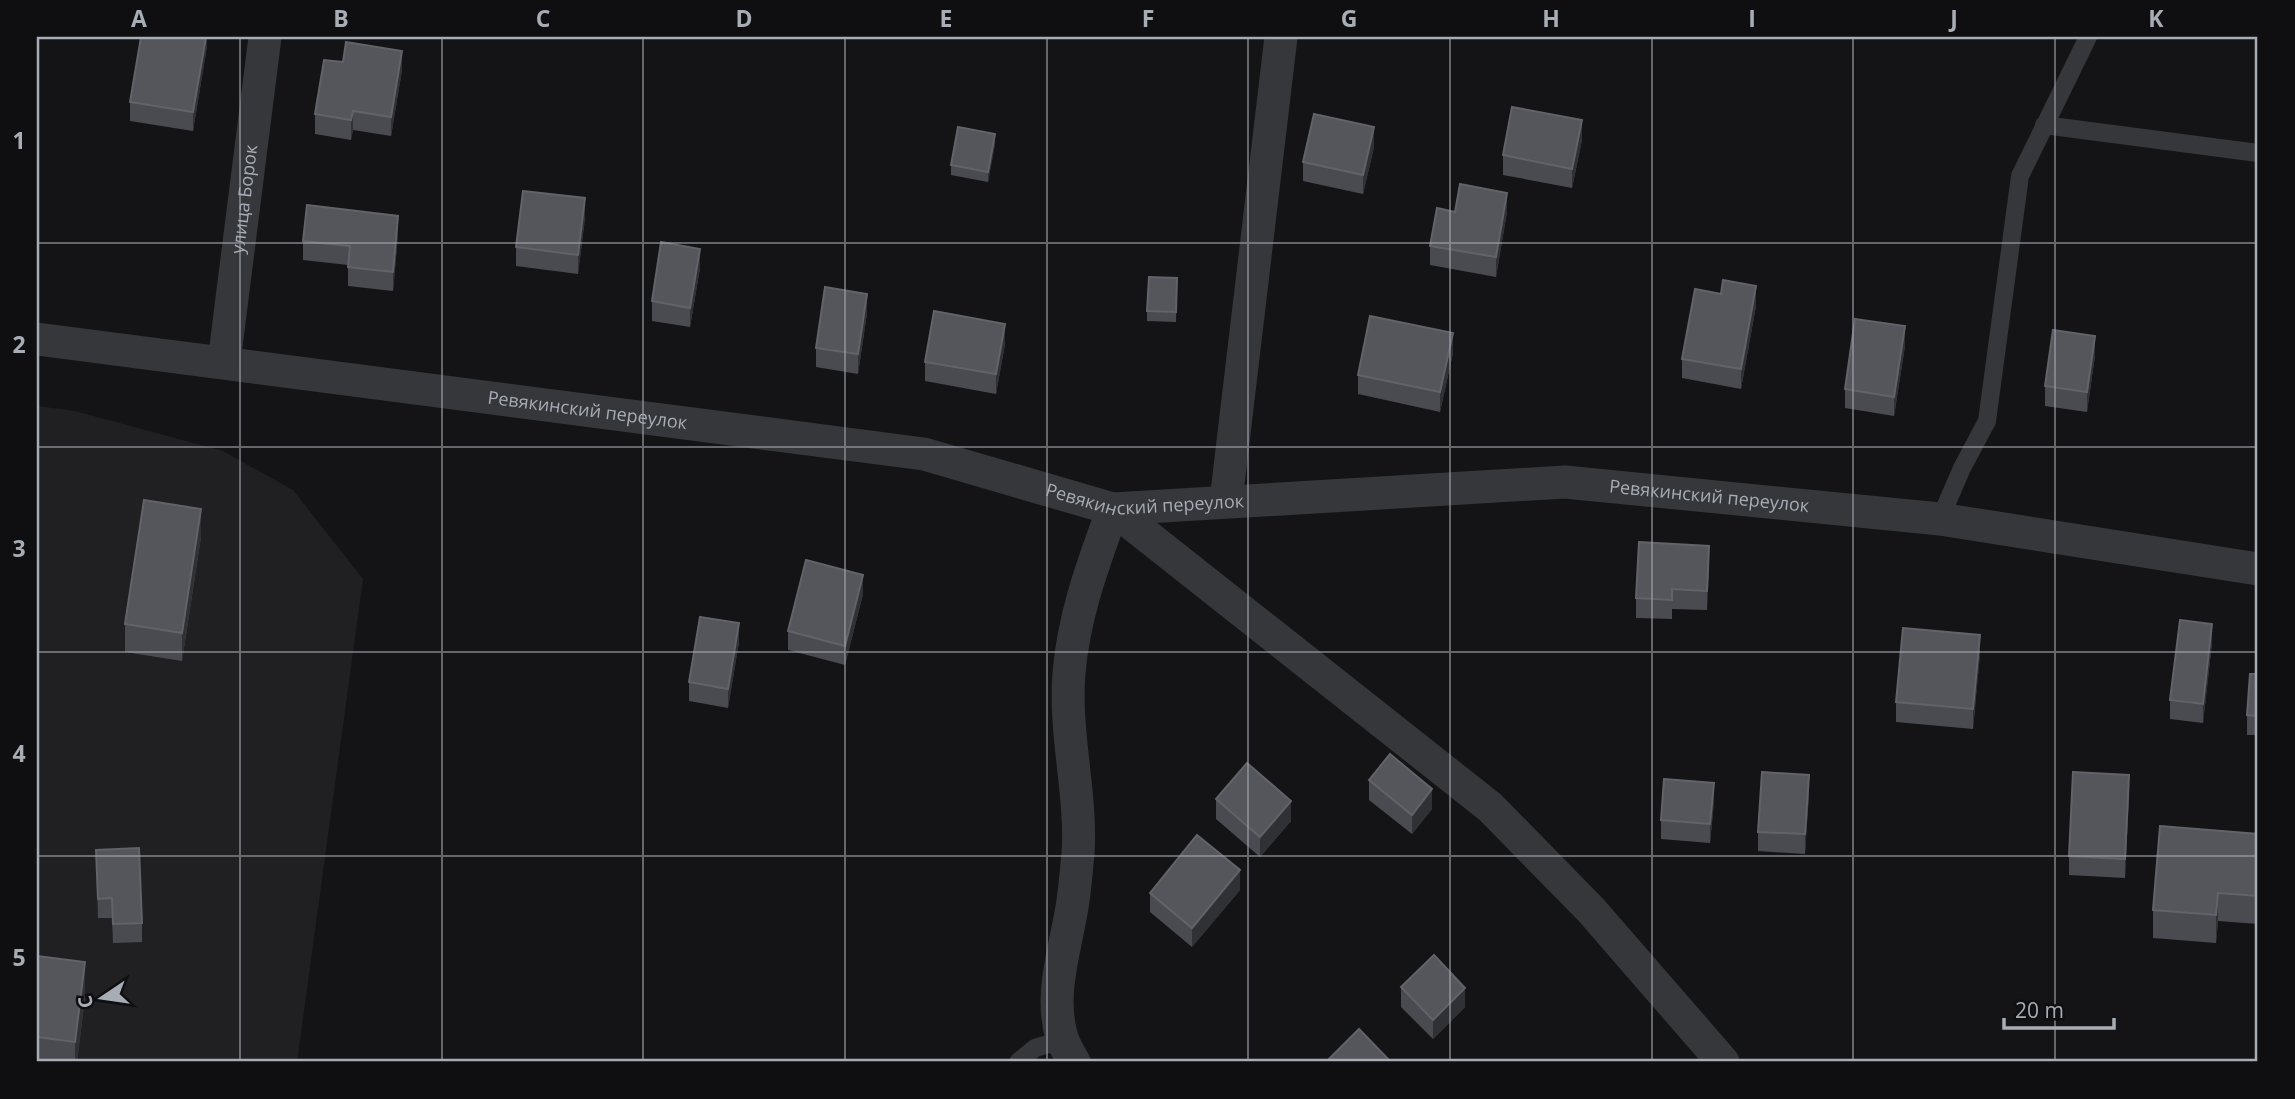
<svg xmlns="http://www.w3.org/2000/svg" width="2295" height="1099" viewBox="0 0 2295 1099" font-family="'Open Sans',sans-serif">
<rect width="100%" height="100%" fill="#141416"/>
<!-- built -->
<path fill="#202023" d="M37,406L75,411L223,451L293,490L363,579L297,1062H37Z"/>
<g fill="none" stroke-linecap="round" stroke-linejoin="round">
<!-- lane -->
<g stroke="#35373a" stroke-width="18">
<path d="M2044,125L2258,153"/>
<path d="M1940,519L1962,468L1987,421L2020,176L2088,37"/>
<path d="M1018,1062L1035,1048L1062,1040"/>
</g>
<!-- street -->
<g stroke="#35373a" stroke-width="33">
<path id="s1" d="M37,339L924,454L1113,509L1565,482L1940,519L2258,569"/>
<path id="s2" d="M224,362L265,37"/>
<path d="M1226,501L1281,37"/>
<path d="M1074,1062C1070,1055 1065,1047 1062,1038C1049,994 1065,951 1072,907C1075,890 1076,872 1078,854C1082,794 1064,734 1069,673C1074,614 1093,565 1113,509L1490,807L1591,910L1723,1062"/>
</g>
</g>
<!-- wall -->
<g fill="#4a4b51">
<path d="M207,37V46L193,131L130,121V102Z"/>
<path d="M402,70L391,136L353,130L351,140L315,134V114Z"/>
<path d="M1582,140L1572,188L1503,175V155Z"/>
<path d="M995,144L988,182L951,175V165Z"/>
<path d="M1374,147L1363,194L1303,181V162Z"/>
<path d="M1455,212H1507L1496,277L1430,265V246Z"/>
<path d="M585,218L578,274L516,266V247Z"/>
<path d="M398,235L393,291L348,286V265L303,260V241Z"/>
<path d="M700,268L690,327L652,321V301Z"/>
<path d="M1177,278L1176,322L1147,321V311Z"/>
<path d="M1721,294L1756,306L1741,389L1682,378V359Z"/>
<path d="M867,313L858,374L816,367V348Z"/>
<path d="M1005,344L996,394L925,381V362Z"/>
<path d="M1905,346L1894,416L1845,408V389Z"/>
<path d="M1453,353L1440,412L1358,394V375Z"/>
<path d="M2095,355L2087,412L2045,406V386Z"/>
<path d="M201,537L182,661L125,652V624Z"/>
<path d="M1709,565L1707,610L1672,609V619L1636,618V598Z"/>
<path d="M863,594L845,665L788,650V631Z"/>
<path d="M739,642L728,708L689,701V682Z"/>
<path d="M2212,643L2203,723L2170,719V700Z"/>
<path d="M1980,654L1973,729L1896,722V702Z"/>
<path d="M2258,674V735H2247V715Z"/>
<path d="M1369,780L1432,809L1412,834L1369,800Z"/>
<path d="M1809,794L1805,854L1758,851V832Z"/>
<path d="M2129,795L2125,878L2069,875V856Z"/>
<path d="M1216,799L1291,821L1260,857L1216,819Z"/>
<path d="M1714,802L1710,843L1661,839V820Z"/>
<path d="M2258,834V924L2218,921L2216,943L2153,938V910Z"/>
<path d="M96,850L142,923V942L113,943L112,918H98Z"/>
<path d="M1240,890L1192,947L1150,912V893Z"/>
<path d="M37,956L85,997L77,1062H37Z"/>
<path d="M1401,987L1465,1007L1433,1039L1401,1007Z"/>
</g>
<!-- shaded-wall -->
<g fill="#303135">
<path d="M206,37H207V46L193,131V112Z"/>
<path d="M402,51V70L391,136V117Z"/>
<path d="M353,111V130L351,140V120Z"/>
<path d="M1582,120V140L1572,188V169Z"/>
<path d="M1374,127V147L1363,194V175Z"/>
<path d="M995,134V144L988,182V172Z"/>
<path d="M1507,193V212L1496,277V257Z"/>
<path d="M585,198V218L578,274V255Z"/>
<path d="M398,216V235L393,291V272Z"/>
<path d="M700,249V268L690,327V308Z"/>
<path d="M1756,286V306L1741,389V369Z"/>
<path d="M867,294V313L858,374V354Z"/>
<path d="M1005,324V344L996,394V374Z"/>
<path d="M1905,326V346L1894,416V397Z"/>
<path d="M1453,333V353L1440,412V392Z"/>
<path d="M2095,336V355L2087,412V392Z"/>
<path d="M201,509V537L182,661V633Z"/>
<path d="M1709,546V565L1707,610V591Z"/>
<path d="M863,575V594L845,665V646Z"/>
<path d="M739,623V642L728,708V689Z"/>
<path d="M2212,624V643L2203,723V704Z"/>
<path d="M1980,635V654L1973,729V709Z"/>
<path d="M1809,775V794L1805,854V834Z"/>
<path d="M2129,775V795L2125,878V859Z"/>
<path d="M1714,783V802L1710,843V824Z"/>
<path d="M1432,789V809L1412,834V815Z"/>
<path d="M1291,801V821L1260,857V837Z"/>
<path d="M1240,870V890L1192,947V928Z"/>
<path d="M2218,893V921L2216,943V915Z"/>
<path d="M85,962V997L77,1062H75V1042Z"/>
<path d="M1465,988V1007L1433,1039V1020Z"/>
</g>
<!-- building -->
<g fill="#54565b" stroke="#616369" stroke-width="2">
<path d="M141,37H206L193,112L130,102Z"/>
<path d="M346,42L402,51L391,117L353,111L351,120L315,114L324,60L343,62Z"/>
<path d="M1512,107L1582,120L1572,169L1503,155Z"/>
<path d="M1314,114L1374,127L1363,175L1303,162Z"/>
<path d="M958,127L995,134L988,172L951,165Z"/>
<path d="M1460,184L1507,193L1496,257L1430,246L1437,208L1455,212Z"/>
<path d="M523,191L585,198L578,255L516,247Z"/>
<path d="M307,205L398,216L393,272L348,267L350,246L303,241Z"/>
<path d="M661,242L700,249L690,308L652,301Z"/>
<path d="M1149,277L1177,278L1176,312L1147,311Z"/>
<path d="M1723,280L1756,286L1741,369L1682,359L1695,289L1721,294Z"/>
<path d="M825,287L867,294L858,354L816,348Z"/>
<path d="M934,311L1005,324L996,374L925,362Z"/>
<path d="M1370,316L1453,333L1440,392L1358,375Z"/>
<path d="M1855,319L1905,326L1894,397L1845,389Z"/>
<path d="M2053,330L2095,336L2087,392L2045,386Z"/>
<path d="M144,500L201,509L182,633L125,624Z"/>
<path d="M1639,542L1709,546L1707,591L1672,589V600L1636,598Z"/>
<path d="M806,560L863,575L845,646L788,631Z"/>
<path d="M700,617L739,623L728,689L689,682Z"/>
<path d="M2180,620L2212,624L2203,704L2170,700Z"/>
<path d="M1903,628L1980,635L1973,709L1896,702Z"/>
<path d="M2250,674H2258V716L2247,715Z"/>
<path d="M1390,754L1432,789L1412,815L1369,780Z"/>
<path d="M1247,763L1291,801L1260,837L1216,799Z"/>
<path d="M1762,772L1809,775L1805,834L1758,832Z"/>
<path d="M2073,772L2129,775L2125,859L2069,856Z"/>
<path d="M1664,779L1714,783L1710,824L1661,820Z"/>
<path d="M2160,826L2258,834V896L2218,893L2216,915L2153,910Z"/>
<path d="M1197,835L1240,870L1192,928L1150,893Z"/>
<path d="M139,848L142,923L113,924L112,898L98,899L96,850Z"/>
<path d="M1434,955L1465,988L1433,1020L1401,987Z"/>
<path d="M37,956L85,962L75,1042L37,1037Z"/>
<path d="M1359,1029L1391,1062H1333L1329,1059Z"/>
</g>
<!-- grid -->
<path fill="none" stroke="#a7acb5" stroke-width="2" stroke-opacity="0.55" d="M240,37V1062M442,37V1062M643,37V1062M845,37V1062M1047,37V1062M1248,37V1062M1450,37V1062M1652,37V1062M1853,37V1062M2055,37V1062M37,243H2258M37,447H2258M37,652H2258M37,856H2258"/>
<g text-anchor="middle" stroke-width="7" stroke-linejoin="round" paint-order="stroke">
<!-- street labels -->
<g font-size="18" fill="#a7acb5" stroke="#0f0f11">
<text dy="6" stroke="none"><textPath href="#s2" startOffset="164">улица Борок</textPath></text>
<text dy="6" stroke="none"><textPath href="#s1" startOffset="555">Ревякинский переулок</textPath></text>
<text dy="6" stroke="none"><textPath href="#s1" startOffset="1122">Ревякинский переулок</textPath></text>
<text dy="6" stroke="none"><textPath href="#s1" startOffset="1689">Ревякинский переулок</textPath></text>
</g>
</g>
<!-- border -->
<rect width="2295" height="1099" fill="none" stroke="#0f0f11" stroke-width="77"/>
<!-- north arrow -->
<g transform="translate(102 998) rotate(257)" stroke="#0f0f11" stroke-width="5" paint-order="stroke">
<path d="M0-5L12 26L0 18L-12 26Z" fill="#a7acb5"/>
<text y="-10" font-size="19" font-weight="bold" text-anchor="middle" fill="#a7acb5">С</text>
</g>
<!-- scale -->
<path d="M2004 1018v10h110v-10" fill="none" stroke="#a7acb5" stroke-width="3.5"/>
<text x="2015" y="1018" font-size="21" fill="#a7acb5" stroke="#0f0f11" stroke-width="5" paint-order="stroke">20 m</text>
<rect x="38" y="38" width="2218" height="1022" fill="none" stroke="#a7acb5" stroke-width="2.5"/>
<g font-size="23" text-anchor="middle" font-weight="bold" fill="#a7acb5">
<text x="139" y="27">A</text>
<text x="341" y="27">B</text>
<text x="543" y="27">C</text>
<text x="744" y="27">D</text>
<text x="946" y="27">E</text>
<text x="1148" y="27">F</text>
<text x="1349" y="27">G</text>
<text x="1551" y="27">H</text>
<text x="1752" y="27">I</text>
<text x="1954" y="27">J</text>
<text x="2156" y="27">K</text>
<text x="19" y="149">1</text>
<text x="19" y="353">2</text>
<text x="19" y="557">3</text>
<text x="19" y="762">4</text>
<text x="19" y="966">5</text>
</g>
</svg>
